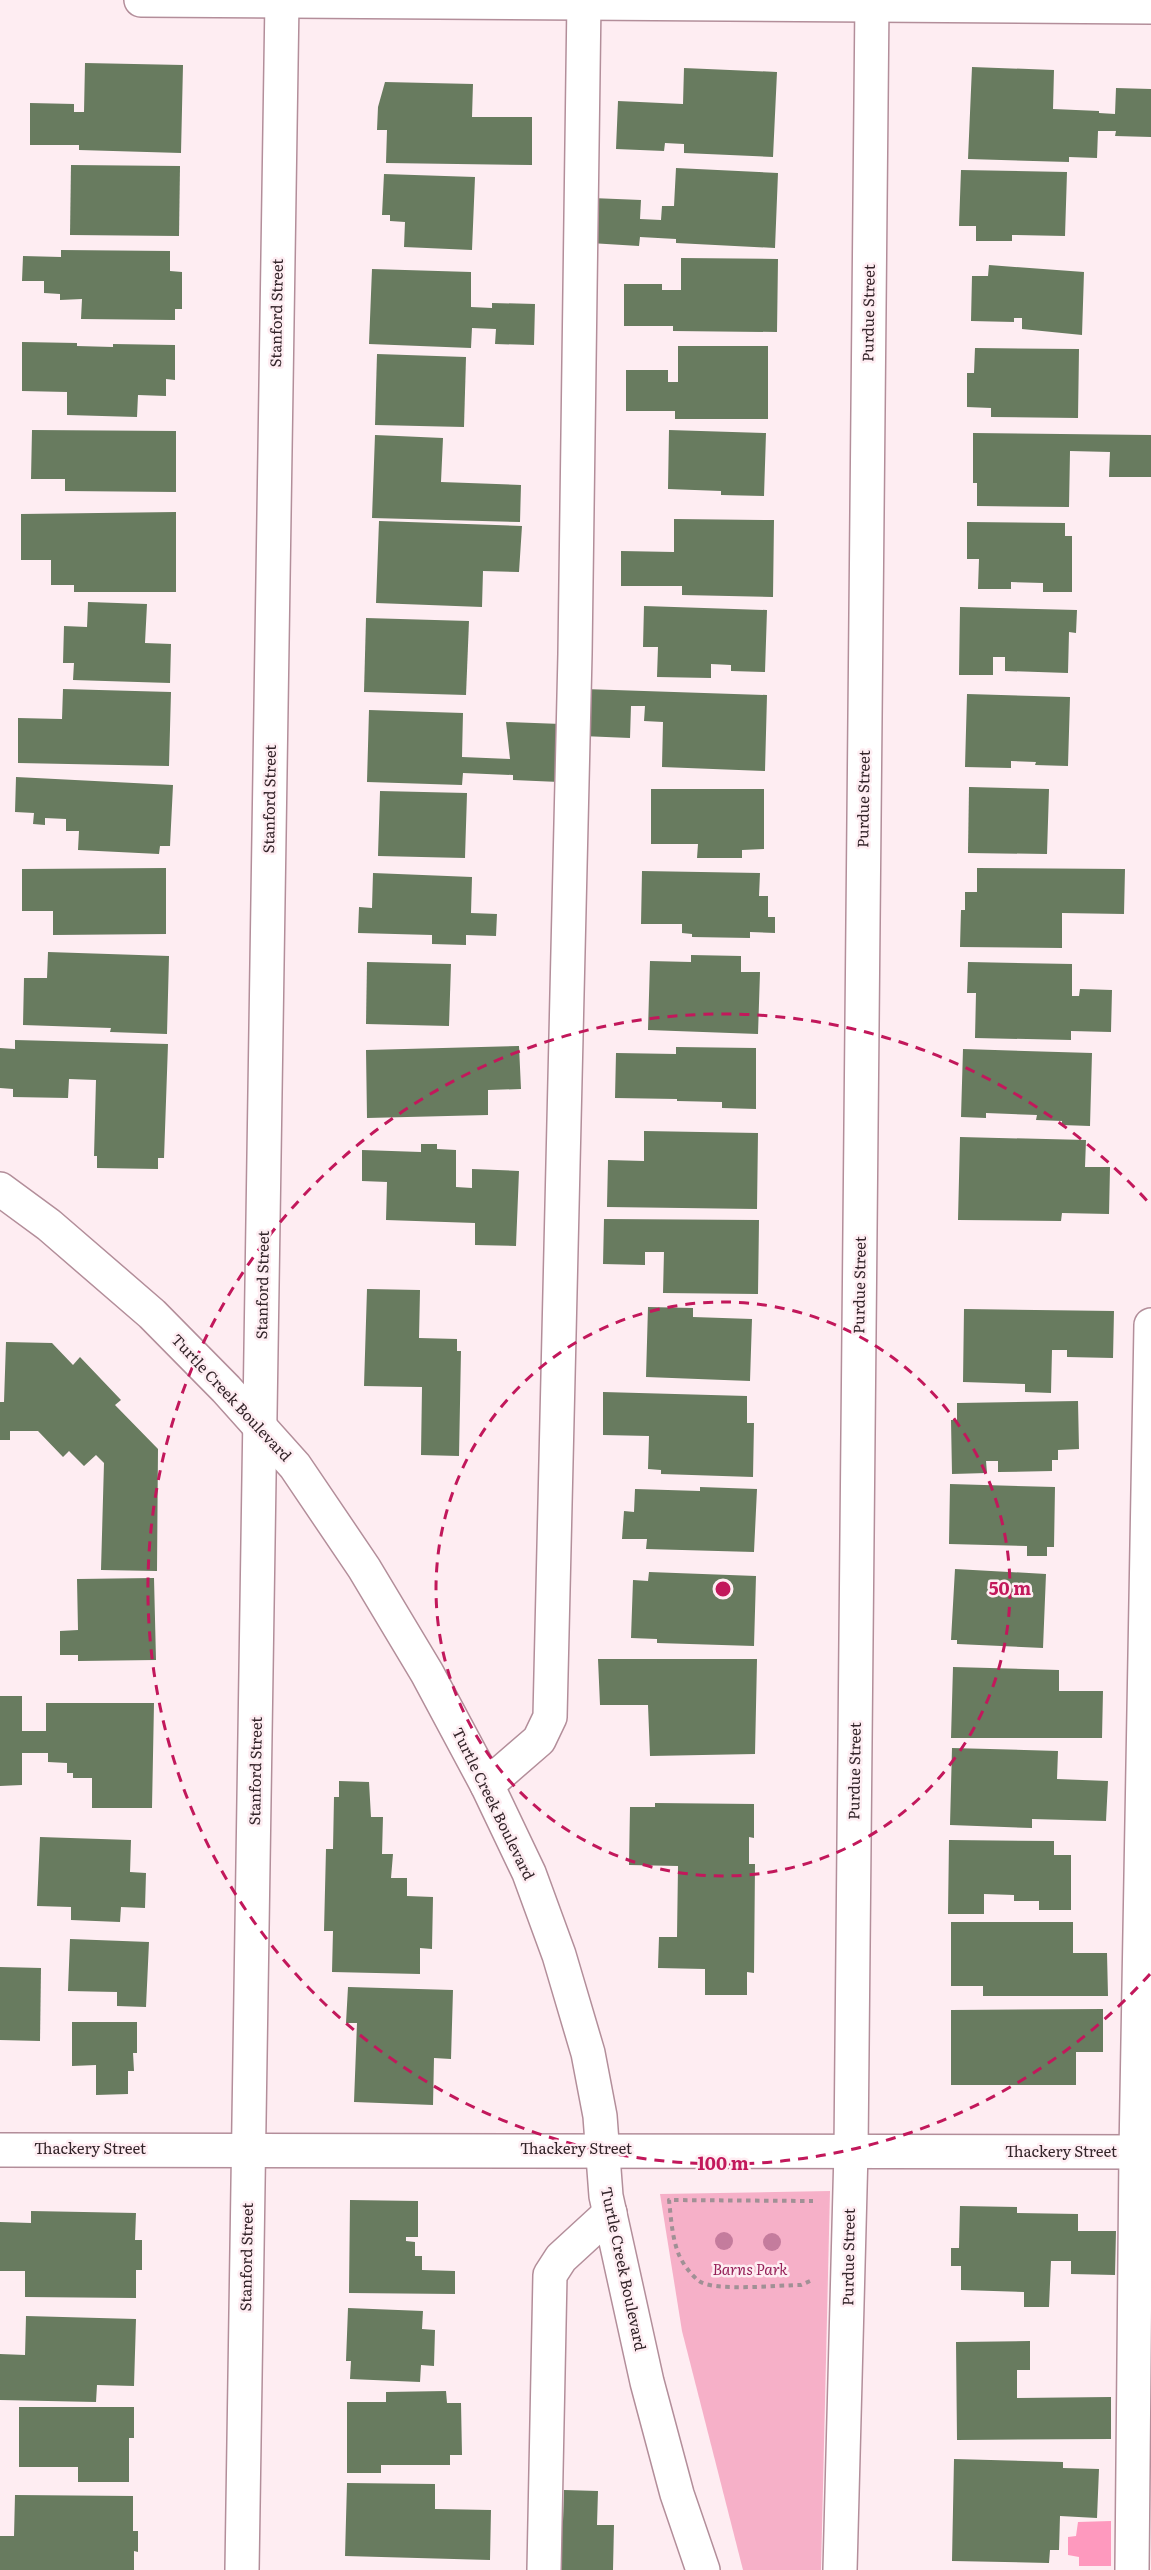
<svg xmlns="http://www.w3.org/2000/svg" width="1151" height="2570" viewBox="0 0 1151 2570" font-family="Literata,serif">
<rect width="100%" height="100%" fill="#feedf2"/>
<!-- green -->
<path fill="#f6b0c8" d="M830,2191L821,2570H743L682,2331L660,2194Z"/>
<!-- water -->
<path fill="#fe99be" d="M1111,2521V2566H1079V2557L1068,2555V2537L1076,2536L1078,2522Z"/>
<!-- building -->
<g fill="#687b5f">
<path d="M85,63L183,65L181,153L79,150V145H30V103L74,104V112H84Z"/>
<path d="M972,67L1054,70L1053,109L1099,111V113L1115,114L1116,88L1151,89V137L1115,136L1116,131H1098L1097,158L1069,157V162L968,159Z"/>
<path d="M684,68L777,72L773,157L684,153V144L665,143L664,151L616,149L618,101L683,104Z"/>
<path d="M385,82L473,84L472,117H532V165L386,163L387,130H377L378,107Z"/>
<path d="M71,165L180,166L179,236L70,235Z"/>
<path d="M676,168L778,173L775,248L676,243V239L640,237L639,246L590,243L592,198L641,200L640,219L661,220L662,206H674Z"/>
<path d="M961,170L1067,172L1065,236L1012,235V241H976V226H959Z"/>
<path d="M384,174L475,177L472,250L404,247L405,222L390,221V215H382Z"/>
<path d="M61,250L170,251V271L182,272V309H175V320L81,319L82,299L60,300V294L44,293V281H22L23,256L61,257Z"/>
<path d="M681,258L778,259L777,332L673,331V326H624V284H662V290H681Z"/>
<path d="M989,265L1084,272L1082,335L1022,329V318H1014V322L971,321L972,276H988Z"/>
<path d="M372,269L471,272V307L492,308V303L535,304L534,345L495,344L496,329L472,328L471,348L369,344Z"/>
<path d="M22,342L77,343V346L113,347V344L175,345V380L166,379V396L138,395L137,417L67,415V392L22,391Z"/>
<path d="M678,346H768V419H675V411H626V370H668V382H678Z"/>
<path d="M975,348L1079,349L1078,418L991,417V408L967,407V373H974Z"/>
<path d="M377,354L466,357L464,427L375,425Z"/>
<path d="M32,430L176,431V492L65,491V479H31Z"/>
<path d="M669,430L766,433L764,496L721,495V491L668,489Z"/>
<path d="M973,433L1151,435V477H1109L1110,452L1070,451L1069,507L977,506V483H973Z"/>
<path d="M375,435L443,438L441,482L521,485L520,522L372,518Z"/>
<path d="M176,512V592H74V585H51V560H21V514Z"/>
<path d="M674,519L774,520L773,597L682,595V586H621V551L674,552Z"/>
<path d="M379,521L522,526L519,572L483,571L482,607L376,603Z"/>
<path d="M967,522L1065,523V536H1072V592H1043V583L1011,582V589H978L979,559H967Z"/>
<path d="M88,602L147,604L145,643L171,644L170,683L73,680L74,663H63L64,626L87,627Z"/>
<path d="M644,606L767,610L765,672L731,671V665L711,664V678L657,677L658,647H643Z"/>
<path d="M960,607L1077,610L1076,633L1069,632L1068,673L1005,671V657H993V675H959Z"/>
<path d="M366,618L469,621L466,695L364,692Z"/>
<path d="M63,689L171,692L169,766L18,763V718L62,719Z"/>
<path d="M584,689L767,695L765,771L662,767L663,722L644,721L645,706H631L630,738L582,736Z"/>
<path d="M967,694L1070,697L1068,766L1035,765L1036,762L1011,761V768L965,767Z"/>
<path d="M369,710L463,713L462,757L510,759L506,722L561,724L559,782L513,780V775L463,773L462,785L367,782Z"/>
<path d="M16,777L173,785L170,846H160L159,854L78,850L79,831H66V819L45,818V825L33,824L34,813L15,812Z"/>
<path d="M969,787L1049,789L1047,854L968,853Z"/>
<path d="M651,789H764V849L742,850V858H697L698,844H651Z"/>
<path d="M380,791L467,793L465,858L378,856Z"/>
<path d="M166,868V934L53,935V911H22V869Z"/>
<path d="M977,868L1125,869L1124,914L1062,913V948L960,947L961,910H965V892H977Z"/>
<path d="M642,871L760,873L759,896H768V917H775V933L750,932V938L692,937V934L682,933V924H641Z"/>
<path d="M373,873L472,877L471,913L497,914L496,936L466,935V945L432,944V935L358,933L359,907L372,908Z"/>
<path d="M48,952L169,956L167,1034L110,1032L111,1028L23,1025L24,978H47Z"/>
<path d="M691,955L741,956V972H760L758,1034L648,1030L650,961L691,962Z"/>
<path d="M367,962L451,964L449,1026L366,1024Z"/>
<path d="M968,962L1072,964V996H1079L1080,989L1112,990L1111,1032L1071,1031V1040L975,1038L976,993H967Z"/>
<path d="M15,1040L168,1044L164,1158H158V1169L97,1168V1156H94L96,1080L69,1079L68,1098L13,1097V1089L0,1088V1048L15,1049Z"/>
<path d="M519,1046L521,1089L488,1090V1115L367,1118L366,1050Z"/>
<path d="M676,1047L756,1048V1109L722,1108V1102L677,1101V1099L615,1098L616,1053L676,1054Z"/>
<path d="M963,1049L1092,1053L1090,1126L1062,1125V1121L1036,1120L1037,1115L986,1113V1118L961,1117Z"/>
<path d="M644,1131L758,1133L757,1209L607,1207L608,1160L644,1161Z"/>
<path d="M960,1137L1086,1140L1085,1167H1110L1109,1214L1062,1213L1061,1221L958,1220Z"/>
<path d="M421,1144H437V1149L456,1150V1187L472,1188V1169L519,1171L516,1246L475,1245V1223L386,1220L387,1182L362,1181V1150L421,1152Z"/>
<path d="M604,1219L759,1220L758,1294L663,1293L664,1252H645V1265L603,1264Z"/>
<path d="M367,1289L420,1290L419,1338L457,1339V1351H461L459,1456L421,1455L422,1387L364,1386Z"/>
<path d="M648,1307L693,1308V1317L752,1319L750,1381L646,1377Z"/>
<path d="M964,1309L1114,1311L1113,1358L1067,1357V1350H1052L1051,1393L1025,1392V1384L963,1382Z"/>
<path d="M6,1342L52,1343L73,1365L80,1357L121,1400L115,1405L158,1449L157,1571L101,1570L104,1463L96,1455L84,1466L69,1451L63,1457L38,1431H10V1440H0V1402H4Z"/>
<path d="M603,1392L747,1396V1423H754L753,1477L661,1474V1470L648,1469L649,1436L603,1435Z"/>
<path d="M1078,1401L1079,1449L1058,1450V1460H1052V1471L998,1472V1461H986L987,1473L952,1474L951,1420H957V1403Z"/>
<path d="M950,1484L1055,1487L1054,1547H1047V1556H1027V1546L949,1544Z"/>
<path d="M700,1487L757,1489L754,1552L646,1549L647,1539H622L624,1511L634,1512L635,1489L700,1491Z"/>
<path d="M955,1569L1046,1574L1043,1648L957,1644V1640H951Z"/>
<path d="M649,1572L756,1576L754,1646L657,1643V1639L631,1638L633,1580L648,1581Z"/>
<path d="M154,1578L156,1660L78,1661V1655H60V1631L78,1630L77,1579Z"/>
<path d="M598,1659H757L755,1754L650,1756L648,1705H600Z"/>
<path d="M953,1667L1059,1670V1691H1103L1102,1738H951Z"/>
<path d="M0,1696H22V1731H46V1703H154L152,1808H92V1778H73V1773H67V1763L48,1762V1753H22V1785L0,1786Z"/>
<path d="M952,1748L1058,1751L1057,1779L1108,1781L1106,1821L1032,1819V1828L950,1825Z"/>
<path d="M339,1781L369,1782L371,1817H383L382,1854H393L391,1878H407V1896L433,1897L432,1949L420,1948V1974L332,1972L333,1931H324L326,1849H333L334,1797H339Z"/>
<path d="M655,1803L754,1804V1838L749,1837V1864H755L754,1973L747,1972V1995H705V1969L658,1968L659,1937H677L678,1866L629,1865L630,1807H655Z"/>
<path d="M40,1837L131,1840L130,1872L146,1873L145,1908L121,1907L120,1922L71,1920V1907L37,1906Z"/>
<path d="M949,1840L1054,1841V1855H1071V1910H1039V1901H1014V1895L984,1894V1914H948Z"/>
<path d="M951,1922H1073V1953H1107L1108,1996H983V1986H951Z"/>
<path d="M70,1939L149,1942L146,2007L117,2006V1992L68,1991Z"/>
<path d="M0,1967L41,1968L40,2041L0,2040Z"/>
<path d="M348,1987L453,1990L451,2059L434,2058L433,2105L354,2102L357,2023H346Z"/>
<path d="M1103,2009V2052H1076V2085H951V2010Z"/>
<path d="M72,2022H137V2053H133L134,2071H128V2094L96,2095V2065L72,2066Z"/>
<path d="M350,2200L418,2201V2237H406V2241L415,2242V2256H422V2270L455,2271V2294L349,2293Z"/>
<path d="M960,2206L1017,2207V2213L1078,2214V2231H1116L1115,2275L1071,2274V2261H1051L1049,2307H1024V2292L961,2290V2266H951V2248H959Z"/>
<path d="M31,2211L136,2213L135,2240H142V2270H136V2298L25,2297V2271H0V2222L31,2223Z"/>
<path d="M348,2308L423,2311L422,2329L435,2330L434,2366L421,2365L420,2382L350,2379L351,2361H346Z"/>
<path d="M26,2316L136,2319L134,2386L97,2385L96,2402L0,2400V2354L25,2355Z"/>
<path d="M1030,2341V2370H1017V2398L1111,2397V2439L957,2440L956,2342Z"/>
<path d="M446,2391L447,2403H461L462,2455H450V2465H381V2473H347V2402H386V2392Z"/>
<path d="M19,2407H134V2438H129V2482H78V2467H19Z"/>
<path d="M954,2459L1063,2462V2468L1099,2469L1097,2518L1060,2516L1059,2550H1050L1049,2563L952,2561Z"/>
<path d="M347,2483L435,2484V2509L491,2510L490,2560L345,2556Z"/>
<path d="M564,2490L598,2491L597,2525H614L613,2570H554L550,2521H563Z"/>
<path d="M15,2495L133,2496V2531H138V2552L134,2551V2570H0V2536H14Z"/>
</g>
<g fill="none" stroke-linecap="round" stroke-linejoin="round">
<defs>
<g id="minor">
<path d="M141,0L1151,7"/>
<path d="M0,1189L49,1225L152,1314L226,1389L295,1466L364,1568L427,1673L487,1785L529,1873L559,1955L588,2053L600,2116L606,2196L647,2382L677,2494L703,2570"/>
<path d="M487,1785L539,1740L550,1717L575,654L584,0"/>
<path d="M0,2150L1151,2152"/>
<path d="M242,2570L282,0"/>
<path d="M544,2570L550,2275L561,2258L610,2213"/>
<path d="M840,2570L851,2151L872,0"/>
<path d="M1132,2570L1136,2152L1151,1325"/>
</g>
</defs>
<!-- minor casing -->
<use href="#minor" stroke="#b38e9a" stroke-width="36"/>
<!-- path -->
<path stroke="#a09095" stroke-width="4" stroke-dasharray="4.5 4.5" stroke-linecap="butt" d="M810,2281L801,2285C780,2285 714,2292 699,2281C691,2275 683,2264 679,2255C672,2238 671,2218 669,2200L813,2201"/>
<!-- minor -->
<use href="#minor" stroke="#fff" stroke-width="33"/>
</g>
<!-- trees -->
<g fill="#c47c9d">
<circle cx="724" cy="2241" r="9"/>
<circle cx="772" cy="2242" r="9"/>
</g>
<!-- distance rings -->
<g fill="none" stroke="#c2185b" stroke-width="3" stroke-dasharray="10 8">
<circle cx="723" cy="1589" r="287"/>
<path d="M1150 1974A575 575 0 1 1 1150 1204"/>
</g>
<g text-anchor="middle" stroke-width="5" stroke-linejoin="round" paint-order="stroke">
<!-- street labels -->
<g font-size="15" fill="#332429" stroke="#feedf2">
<text transform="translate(277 313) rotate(-89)" y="5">Stanford Street</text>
<text transform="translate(869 313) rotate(-89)" y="5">Purdue Street</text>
<text transform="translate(270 799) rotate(-89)" y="5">Stanford Street</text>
<text transform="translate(864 799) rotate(-89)" y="5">Purdue Street</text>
<text transform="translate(263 1285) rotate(-89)" y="5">Stanford Street</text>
<text transform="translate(860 1285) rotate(-89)" y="5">Purdue Street</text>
<text transform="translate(231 1398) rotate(47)" y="5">Turtle Creek Boulevard</text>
<text transform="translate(256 1771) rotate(-89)" y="5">Stanford Street</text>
<text transform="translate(855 1771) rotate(-89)" y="5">Purdue Street</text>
<text transform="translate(493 1804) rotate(64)" y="5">Turtle Creek Boulevard</text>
<text x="90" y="2154">Thackery Street</text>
<text x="576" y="2154">Thackery Street</text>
<text x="1061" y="2157">Thackery Street</text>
<text transform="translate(247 2257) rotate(-89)" y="5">Stanford Street</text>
<text transform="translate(849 2257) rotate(-89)" y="5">Purdue Street</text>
<text transform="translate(623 2269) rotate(78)" y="5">Turtle Creek Boulevard</text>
</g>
<!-- park labels -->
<g font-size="15" font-style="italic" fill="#952058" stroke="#feedf2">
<text x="750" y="2275">Barns Park</text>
</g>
</g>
<circle cx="723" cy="1589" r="9" fill="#c2185b" stroke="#feedf2" stroke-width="3"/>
<g font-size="18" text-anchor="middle" font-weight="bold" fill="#c2185b" stroke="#feedf2" stroke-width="5" stroke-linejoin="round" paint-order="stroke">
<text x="1010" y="1595">50 m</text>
<text x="723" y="2170">100 m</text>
</g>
</svg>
